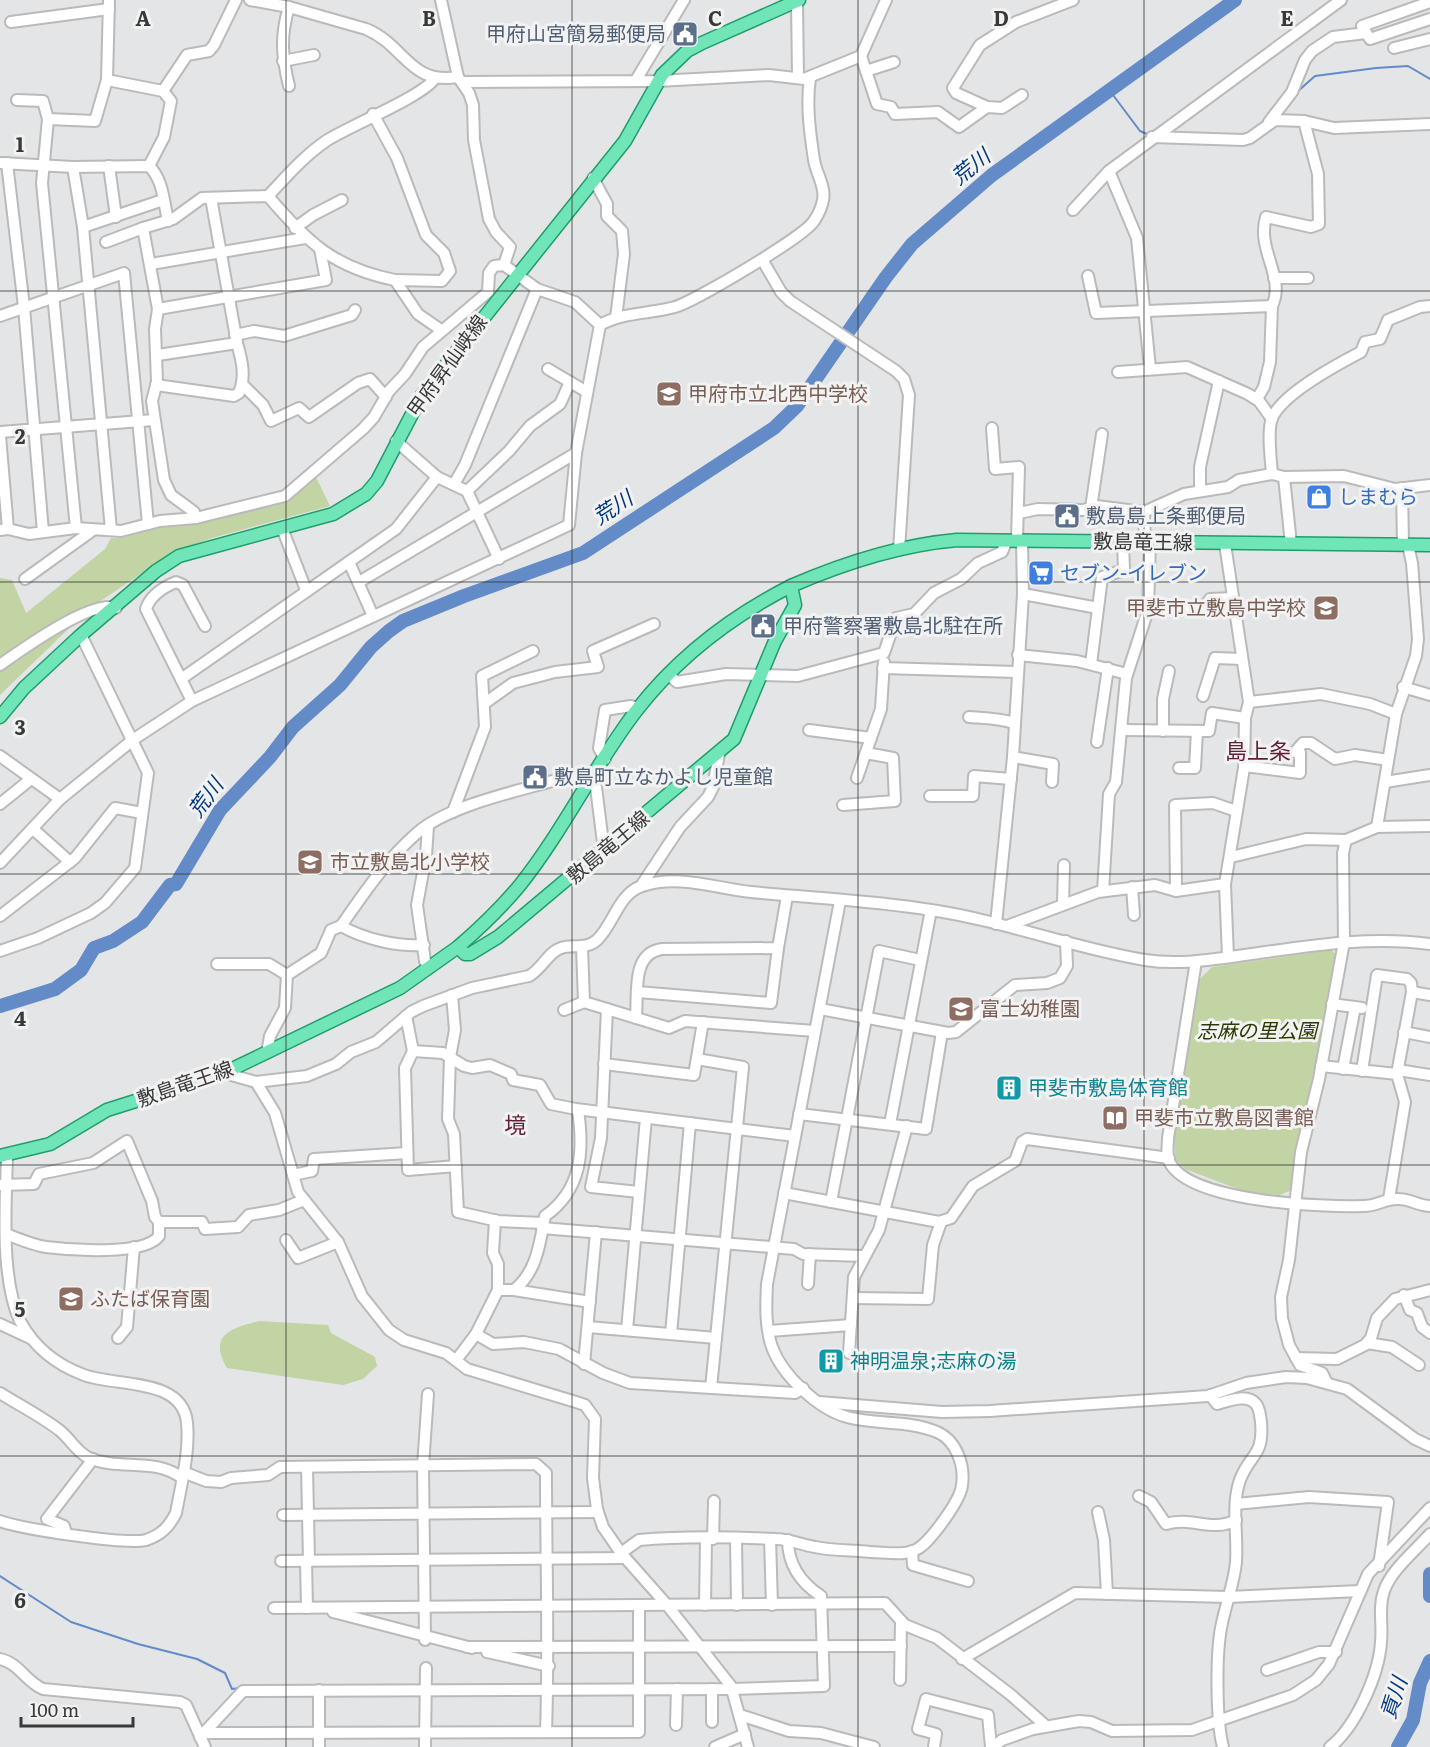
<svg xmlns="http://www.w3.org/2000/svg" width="1430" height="1747" viewBox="0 0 1430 1747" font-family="Literata,'Noto Sans JP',serif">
<rect width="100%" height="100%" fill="#e4e5e6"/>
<!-- green -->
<g fill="#c2d4a4">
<path d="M315,475L330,506L212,538L169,555L90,608L0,695V578L12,580L26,613L105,549L111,538C129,540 143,530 160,526C199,519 237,513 275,505L287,500Z"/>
<path d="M1331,950L1336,954L1335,961L1316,1074L1294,1163L1292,1190L1280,1195L1243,1191L1185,1169L1176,1160L1173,1135L1200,979L1212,967Z"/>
<path d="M259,1321L328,1325L331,1333L375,1357L377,1366L363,1379L343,1385L227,1368C207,1334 233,1328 259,1321Z"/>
</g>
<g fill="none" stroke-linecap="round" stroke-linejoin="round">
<!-- stream -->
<g stroke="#628bc8" stroke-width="2">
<path d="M1110,91L1140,131L1149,135"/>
<path d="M1297,92L1315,76L1376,68L1408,66L1430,79"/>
<path d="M0,1576L71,1622L138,1644L197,1659L225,1673L232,1689L240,1688"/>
</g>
<!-- river -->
<g stroke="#628bc8" stroke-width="14">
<path d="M0,1006L55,989L81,970L94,948L113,941L142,922L170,885L176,884L220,810L270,757L293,727L340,685L371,647L389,631L403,621L464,596L583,553L774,428L797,406L886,277L912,244L992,175L1235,0"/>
<path d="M1430,1574V1596"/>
<path d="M1398,1747L1413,1720L1420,1683L1430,1661"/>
</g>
<defs>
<g id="minor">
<path d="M250,0L289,7L366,29C405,45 409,85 458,77"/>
<path d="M441,0L458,77L469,93L473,105L474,140L489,219L496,232L510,247L504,265"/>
<path d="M886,0L861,56L877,104L891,107L895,114L938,112L959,127L987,107"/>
<path d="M797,1L798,77"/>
<path d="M1430,2L1362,26L1370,39L1430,19"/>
<path d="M289,7C280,36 282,57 289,86"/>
<path d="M11,22L109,9"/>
<path d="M1394,48L1430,39"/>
<path d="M283,61L314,55"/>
<path d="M866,71L894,62"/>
<path d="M107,80L163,91L171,101L164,137L149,166"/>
<path d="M636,80L684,0"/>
<path d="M462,82L658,81L769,75L804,79L861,56"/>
<path d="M163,91L187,55L209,51L214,45L236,0"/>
<path d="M1022,95L1002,108L987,107L956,93L953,88L980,45L1016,22L1073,0"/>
<path d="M17,100L43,101L48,119L42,183L76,528"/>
<path d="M373,114L397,158L426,235L444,253L450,271L442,281L395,280"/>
<path d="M48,119L95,121L107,80L109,0"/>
<path d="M1269,122L1292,92L1305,60L1312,51L1333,37L1366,33"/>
<path d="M1152,137L1243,140L1250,138L1275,120L1304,121L1334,128L1430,124"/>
<path d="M1,163L73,167L149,166C163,179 164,203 168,221"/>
<path d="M7,163L24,307L43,532"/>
<path d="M109,166L116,217"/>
<path d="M73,167L83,227L111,530"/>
<path d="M1109,171L1137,238L1150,368"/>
<path d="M593,178L607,204V216L622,231L624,254L616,318"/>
<path d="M268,196C286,177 304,156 326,141C349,126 424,96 435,78"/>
<path d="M1073,210L1109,171L1341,0"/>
<path d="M83,227L163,200"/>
<path d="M295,228L313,215L342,200"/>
<path d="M106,242L143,228"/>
<path d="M763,261L781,292L790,301L896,371L904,379L909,395L899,550"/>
<path d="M151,264L305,238"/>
<path d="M1088,276L1096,313L1272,306"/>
<path d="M1274,278H1308"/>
<path d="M158,309L326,280L320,249"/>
<path d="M0,316L124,273L148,524"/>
<path d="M600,325C623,312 650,314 675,307C695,301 804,237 814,221C818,215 822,206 823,200C826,187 816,173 814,160C810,133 806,105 810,78"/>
<path d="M235,335L254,331L284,336L352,315L355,310"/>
<path d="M158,355L237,343L211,198"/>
<path d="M548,369L587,392"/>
<path d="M1118,372L1187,367L1248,394L1259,401L1272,419"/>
<path d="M242,384L263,405L271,421L299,408L309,417L358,383L370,379L386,397"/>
<path d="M156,385L234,396L239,393C246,376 242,361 237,343"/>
<path d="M1257,399L1264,387L1270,362L1272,306C1286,277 1256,250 1266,217L1311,227L1319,224L1318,174L1304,121"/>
<path d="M992,428L995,469L1019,467L1017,540"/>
<path d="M0,432L154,420"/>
<path d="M0,436L8,529"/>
<path d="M396,441L437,477L467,491L499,559"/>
<path d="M1272,474C1271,460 1267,431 1272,418C1283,393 1338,364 1361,352L1365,342L1380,339L1388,320L1420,307L1430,306"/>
<path d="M1284,477L1291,544"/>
<path d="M454,484L465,465L537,289"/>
<path d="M1402,488L1403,545"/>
<path d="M1200,490V467L1219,381"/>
<path d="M467,491L509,451L530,426L560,404L570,382"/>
<path d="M1091,508L1102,434"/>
<path d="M1144,512L1145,542"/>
<path d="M1019,513L1038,509L1084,510L1096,506L1144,512L1184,494L1228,487L1239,480L1272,474L1284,477L1344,476L1395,489L1430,485"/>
<path d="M196,518L194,512L171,495L164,480L152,401L157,382L155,329L158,309L143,228L173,219L202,198L268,196C307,242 334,268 395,280L418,314L441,330"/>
<path d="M282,528L306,590"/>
<path d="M0,530L8,529L29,534L76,528L121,531L160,521L196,518L285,496L363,429L374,417L389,391L405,374L423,347L488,292L489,273L494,266L504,265L537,289L575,302L600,325L576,453L569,525L192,701L134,739L60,799L0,863"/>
<path d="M349,562L373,616"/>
<path d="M25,579L93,530"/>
<path d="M359,582L576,453"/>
<path d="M1023,594L1098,608"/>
<path d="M1176,608L1205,606L1210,599L1233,598"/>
<path d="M1018,655L1077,661L1127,674"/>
<path d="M1091,664L1102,577L1124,570L1123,542"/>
<path d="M0,665C21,650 92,599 116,608"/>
<path d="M883,668L1017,672"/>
<path d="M668,674L677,682L726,674L798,676L884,653L896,618L914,614L934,593L961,579L978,563L1002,552L1007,540"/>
<path d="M181,679L396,529L437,477"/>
<path d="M1403,687L1430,695"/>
<path d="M1203,696L1215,658L1242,659"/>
<path d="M192,701L146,609C150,596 164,587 176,582L183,585L205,626"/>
<path d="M1249,702L1321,694L1370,704L1396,714"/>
<path d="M485,703L513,683L555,672L598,667L593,651L654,624"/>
<path d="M969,717C985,718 1000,718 1014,723"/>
<path d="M809,730L871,738"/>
<path d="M1123,730L1209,731L1212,713L1245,718"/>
<path d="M1163,731V699L1169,671"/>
<path d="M1097,742L1108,668"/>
<path d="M0,756L60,799"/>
<path d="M1013,757L1053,764L1052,782"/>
<path d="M605,759L599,748L605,710L631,706L639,708"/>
<path d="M1244,766L1300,773V753L1295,752L1303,743H1311L1335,759L1355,755L1388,760"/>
<path d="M1179,768H1195L1197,731"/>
<path d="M857,778L881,709L884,662"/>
<path d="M1385,782L1430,775"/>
<path d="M930,796H973L974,776L1011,779"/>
<path d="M0,804L31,779"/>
<path d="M843,805L895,801L893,758L866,753"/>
<path d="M453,812L485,727L482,676L533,651"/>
<path d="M428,826L426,856L417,905L425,961L429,968"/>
<path d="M1377,827L1396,714L1416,656L1418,639L1412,563L1408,545"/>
<path d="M33,829L70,862"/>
<path d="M1231,857L1306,839L1346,840"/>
<path d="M1225,884L1228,957"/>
<path d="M641,886L680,827L708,797L713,787L719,754"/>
<path d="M1132,887L1134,915"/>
<path d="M1103,891L1109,794L1116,782L1126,678L1148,610L1150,542"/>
<path d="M1176,891L1175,805L1213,803L1236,811"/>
<path d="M1063,904L1064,865"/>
<path d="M0,916L75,858L115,808L142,813"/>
<path d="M996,924L1013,757L1023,594L1022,540"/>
<path d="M341,926C364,893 387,859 417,833C451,803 529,789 573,775H579L596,787L604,851"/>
<path d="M1007,926L1098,892L1155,885L1176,891L1225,884L1244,768L1245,718L1249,702L1225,544"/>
<path d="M582,947L584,1002L669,1028L685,1021L815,1031"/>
<path d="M0,951L38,938L91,913L105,903L135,868L148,773L81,635"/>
<path d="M1196,961L1168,1138C1168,1145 1166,1154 1169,1161C1188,1203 1324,1207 1364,1206C1377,1206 1386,1198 1399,1199C1410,1199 1419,1206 1430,1206"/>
<path d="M217,964H269L287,975"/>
<path d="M638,992L771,1003L778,948"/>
<path d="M1412,992L1430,995"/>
<path d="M452,995L455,1030L450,1057L448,1119L454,1134L458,1212L498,1221L543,1223"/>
<path d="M1332,1004L1362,1008"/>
<path d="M607,1009L601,1138L591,1187L639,1192"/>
<path d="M820,1009L948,1033L956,1032L1015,985L1047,983L1060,978L1067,966L1066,941"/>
<path d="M564,1010L584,1002"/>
<path d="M406,1016L413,1051L405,1068L408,1170L456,1166"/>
<path d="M636,1018C638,994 631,953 662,949L778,948L787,896"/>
<path d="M1404,1032L1430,1037"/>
<path d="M413,1051L443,1053L464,1066L472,1068L490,1065L511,1074L513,1080L540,1085L551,1104L576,1109L795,1136"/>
<path d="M267,1053L270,1036L285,1008L287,975L321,953L331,930L341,926C364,939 398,947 424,945"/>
<path d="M697,1059L743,1067L711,1388"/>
<path d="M604,1064L694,1075L703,1022"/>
<path d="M1321,1066L1397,1074"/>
<path d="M1343,1069L1355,1007"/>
<path d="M1398,1070L1430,1075"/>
<path d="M1362,1071L1377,975L1407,979L1411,983L1412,992L1397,1074L1405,1102L1389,1199"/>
<path d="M224,1073L256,1082L307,1076L336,1064L351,1052L376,1042L411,1012L423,1006L472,988L529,976C542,969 548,952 561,948C573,944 586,950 597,940C614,924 618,894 642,886C679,874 714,888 751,892C810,898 872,900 931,910C1004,921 1073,948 1145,960C1182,966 1222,958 1259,953C1315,945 1373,936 1430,944"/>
<path d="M256,1082L275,1113L298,1192L338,1242L362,1296L389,1330L404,1340L446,1353L467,1369L576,1402L585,1405L595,1419L593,1478L597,1509L603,1527L621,1553L667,1605L731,1686L748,1747"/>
<path d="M799,1114L926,1129L942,1032"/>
<path d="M890,1124L931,910"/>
<path d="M293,1175L312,1171L314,1159L407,1153"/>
<path d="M0,1185L34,1184L39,1174L93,1163L127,1141L152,1201L155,1217L159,1222"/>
<path d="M784,1193L939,1222L951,1218L973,1186L1015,1161L1022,1142L1027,1139L1169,1158"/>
<path d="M831,1202L879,951L920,960"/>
<path d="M495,1220L493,1253L498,1264V1290"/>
<path d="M542,1228L794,1249L803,1254L863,1256"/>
<path d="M6,1234C19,1239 32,1245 46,1247C69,1250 145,1256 159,1236V1222H202L205,1229L238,1227L249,1215L279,1210L304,1200"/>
<path d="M286,1240L298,1258L338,1242"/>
<path d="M808,1284L810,1254"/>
<path d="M514,1290L590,1302"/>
<path d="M1404,1295L1410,1310L1417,1313L1422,1327L1430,1333"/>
<path d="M853,1298L928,1299L933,1245L941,1222"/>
<path d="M0,1324L30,1338"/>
<path d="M588,1327L716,1338"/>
<path d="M627,1330L646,1118"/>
<path d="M769,1331L851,1325"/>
<path d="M476,1334L493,1344L524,1342L559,1349L603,1373L630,1383L795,1393L803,1388"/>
<path d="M671,1334L690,1123"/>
<path d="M118,1338L127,1327L134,1247"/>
<path d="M1367,1343L1392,1347L1419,1365"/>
<path d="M849,1353L854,1277L879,1230L907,1126"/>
<path d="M1296,1358L1337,1359L1365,1345L1371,1338L1377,1318L1395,1299L1430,1290"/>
<path d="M457,1359L476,1334L498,1290H514C537,1272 540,1242 545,1216C582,1190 584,1151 578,1110"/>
<path d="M584,1364L596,1232"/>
<path d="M1326,1381L1322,1373L1300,1365L1289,1345L1282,1318L1281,1297L1289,1260L1301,1152L1319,1079L1344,942L1343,853L1346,840L1377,827L1430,826"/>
<path d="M0,1393C19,1405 41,1416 59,1430C70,1438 76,1452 89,1458C120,1471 154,1457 182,1478"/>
<path d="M1210,1395L1217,1404C1228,1401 1247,1393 1256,1404C1260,1409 1260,1416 1261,1422C1264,1457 1250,1453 1240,1480C1231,1505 1238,1535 1236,1562C1234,1584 1225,1606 1221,1628C1216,1655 1216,1721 1223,1747"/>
<path d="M819,1402L942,1412L990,1411L1208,1396L1246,1383L1286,1377L1307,1378L1347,1389L1415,1439L1430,1446"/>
<path d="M307,1467L309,1561"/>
<path d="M183,1472L206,1481L221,1482L231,1478L268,1475L280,1467L536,1464L546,1473C546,1560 549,1646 546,1732"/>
<path d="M1139,1496L1151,1502L1166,1524C1192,1516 1212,1533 1236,1520"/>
<path d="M1236,1504L1309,1497L1388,1502L1379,1566"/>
<path d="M1098,1512L1104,1540L1107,1594"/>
<path d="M283,1515L598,1512"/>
<path d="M0,1521C22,1529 126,1545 146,1540C161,1535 169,1527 176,1513C181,1485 190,1452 187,1423C183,1377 116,1387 84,1375C57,1365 34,1347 20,1321C0,1277 6,1204 7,1155"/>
<path d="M66,1533L64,1526L47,1519L93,1459"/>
<path d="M713,1539L714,1501"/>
<path d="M736,1539L737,1605"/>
<path d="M770,1539L772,1605"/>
<path d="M912,1551L913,1565L968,1581"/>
<path d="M621,1553L639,1540C684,1536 731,1537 776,1539C789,1539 802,1545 815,1547C833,1551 852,1550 870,1552C884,1552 906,1557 919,1548C931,1540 961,1500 962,1485C965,1465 956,1440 937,1432C909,1420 876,1425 847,1417C818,1409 782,1375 772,1347C765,1327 766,1305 767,1284L840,901"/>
<path d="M281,1561L625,1558"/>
<path d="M306,1561L307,1608"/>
<path d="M705,1605L706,1539"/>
<path d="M274,1608L885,1603L905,1625L937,1638L1011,1695L1046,1726"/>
<path d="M333,1612L472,1648"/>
<path d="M425,1640L423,1466L428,1394"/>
<path d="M467,1647L901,1646"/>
<path d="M487,1652L549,1666"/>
<path d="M0,1659C19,1663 26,1682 43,1689L180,1702L186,1705L205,1747"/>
<path d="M962,1659L1075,1593L1228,1597L1360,1591"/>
<path d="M1267,1670L1319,1652H1336"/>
<path d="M900,1680L901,1621"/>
<path d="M712,1689V1722"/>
<path d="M319,1690V1747"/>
<path d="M740,1715L789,1731L821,1733L874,1747"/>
<path d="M676,1725L677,1689"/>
<path d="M204,1733L639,1732V1606"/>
<path d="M200,1737L243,1691L732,1689L824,1686L821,1596C801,1583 788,1565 788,1540"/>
<path d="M425,1747L426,1668"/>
<path d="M715,1747L745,1734"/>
<path d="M934,1747L936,1734L918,1729L926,1699L988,1715L991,1747"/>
<path d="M993,1747L1002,1740L1033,1729L1079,1721L1091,1722L1112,1731L1192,1730L1293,1695L1316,1680L1329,1664L1368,1574L1430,1508"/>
<path d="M1330,1747C1356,1727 1379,1674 1381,1642C1383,1625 1378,1607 1384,1591C1391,1570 1415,1551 1430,1534"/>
</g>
<g id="major">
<path d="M0,717L24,688L81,635L156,571L179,556L333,514L366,494L377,481L422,395L625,141L662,75L687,51L702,43L799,0"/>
<path d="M458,947C480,928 501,908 520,885C563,831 594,766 636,711C677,658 732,616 791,586"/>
<path d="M0,1156L50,1144L107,1110L224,1073L400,988L458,947L465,954H470L498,937L734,739L775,641L795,605L791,586C844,563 899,545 957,540L1430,545"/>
</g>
</defs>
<!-- minor casing -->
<use href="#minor" stroke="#bababb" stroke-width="14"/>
<!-- major casing -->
<use href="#major" stroke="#1f9e6c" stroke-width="15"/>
<!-- minor -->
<use href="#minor" stroke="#fff" stroke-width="10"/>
<!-- major -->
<use href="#major" stroke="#70e5b8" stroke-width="12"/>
</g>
<!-- grid -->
<path fill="none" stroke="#383939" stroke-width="1.5" stroke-opacity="0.55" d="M286,0V1747M572,0V1747M858,0V1747M1144,0V1747M0,291H1430M0,582H1430M0,874H1430M0,1165H1430M0,1456H1430"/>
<!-- icons -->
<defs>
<symbol id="civic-square" viewBox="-11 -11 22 22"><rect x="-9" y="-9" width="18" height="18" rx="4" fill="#5c6f8a" stroke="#f2f2f3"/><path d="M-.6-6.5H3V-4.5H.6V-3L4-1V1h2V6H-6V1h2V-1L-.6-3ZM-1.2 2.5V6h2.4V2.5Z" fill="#fff"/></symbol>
<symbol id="school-square" viewBox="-11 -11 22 22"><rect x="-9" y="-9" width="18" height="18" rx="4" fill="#8d6e63" stroke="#f2f2f3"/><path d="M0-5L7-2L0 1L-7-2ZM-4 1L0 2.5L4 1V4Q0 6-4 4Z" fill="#fff"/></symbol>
<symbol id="shop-square" viewBox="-11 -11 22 22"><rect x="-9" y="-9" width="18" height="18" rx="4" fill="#3f7fe0" stroke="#f2f2f3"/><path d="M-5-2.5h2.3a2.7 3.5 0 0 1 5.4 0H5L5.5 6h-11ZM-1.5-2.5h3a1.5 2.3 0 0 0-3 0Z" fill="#fff"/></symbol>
<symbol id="supermarket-square" viewBox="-11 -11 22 22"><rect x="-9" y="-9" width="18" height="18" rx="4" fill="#3f7fe0" stroke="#f2f2f3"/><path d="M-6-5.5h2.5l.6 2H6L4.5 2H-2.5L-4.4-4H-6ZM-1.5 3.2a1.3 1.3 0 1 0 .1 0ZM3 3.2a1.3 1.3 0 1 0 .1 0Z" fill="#fff"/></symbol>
<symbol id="building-square" viewBox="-11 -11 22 22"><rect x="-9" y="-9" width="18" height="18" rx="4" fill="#0f9aa8" stroke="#f2f2f3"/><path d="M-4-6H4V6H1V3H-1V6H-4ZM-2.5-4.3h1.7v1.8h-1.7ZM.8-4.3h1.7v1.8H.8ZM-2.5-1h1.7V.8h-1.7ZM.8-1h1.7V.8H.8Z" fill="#fff"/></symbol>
<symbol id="library-square" viewBox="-11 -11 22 22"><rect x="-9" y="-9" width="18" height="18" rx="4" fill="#8d6e63" stroke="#f2f2f3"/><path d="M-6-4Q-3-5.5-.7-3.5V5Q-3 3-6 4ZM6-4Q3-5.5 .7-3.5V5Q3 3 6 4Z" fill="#fff"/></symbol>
</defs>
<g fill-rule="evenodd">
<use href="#civic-square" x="670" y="19" width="30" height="30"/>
<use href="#school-square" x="654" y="379" width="30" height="30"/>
<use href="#shop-square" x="1304" y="482" width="30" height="30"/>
<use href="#civic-square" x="1052" y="501" width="30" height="30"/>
<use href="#supermarket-square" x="1026" y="558" width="30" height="30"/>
<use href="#school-square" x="1311" y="593" width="30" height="30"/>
<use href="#civic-square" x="748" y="611" width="30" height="30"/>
<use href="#civic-square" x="520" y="762" width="30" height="30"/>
<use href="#school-square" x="295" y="847" width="30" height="30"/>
<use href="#school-square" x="946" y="994" width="30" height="30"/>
<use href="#building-square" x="994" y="1073" width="30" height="30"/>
<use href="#library-square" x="1100" y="1103" width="30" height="30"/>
<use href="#school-square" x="56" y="1284" width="30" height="30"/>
<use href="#building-square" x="816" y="1346" width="30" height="30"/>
</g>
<g text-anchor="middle" stroke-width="6" stroke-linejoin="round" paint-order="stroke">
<!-- service labels -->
<g font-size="20" fill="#4e5e75" stroke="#f2f2f3" text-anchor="start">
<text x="666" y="41" text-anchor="end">甲府山宮簡易郵便局</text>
<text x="1086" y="523">敷島島上条郵便局</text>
<text x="783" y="633">甲府警察署敷島北駐在所</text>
<text x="554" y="784">敷島町立なかよし児童館</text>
</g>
<!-- street labels -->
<g font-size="20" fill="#383939" stroke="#f2f2f3">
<text transform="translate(447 366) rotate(-54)" y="7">甲府昇仙峡線</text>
<text transform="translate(1143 542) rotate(1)" y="7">敷島竜王線</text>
<text transform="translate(608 847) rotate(-40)" y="7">敷島竜王線</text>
<text transform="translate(185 1084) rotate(-19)" y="7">敷島竜王線</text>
</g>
<!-- education labels -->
<g font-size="20" fill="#785e54" stroke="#f2f2f3" text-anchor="start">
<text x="688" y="401">甲府市立北西中学校</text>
<text x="1306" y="615" text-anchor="end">甲斐市立敷島中学校</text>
<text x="330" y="869">市立敷島北小学校</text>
<text x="980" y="1016">富士幼稚園</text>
<text x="1134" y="1125">甲斐市立敷島図書館</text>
<text x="90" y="1306">ふたば保育園</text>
</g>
<!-- shop labels -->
<g font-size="20" fill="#366cbe" stroke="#f2f2f3" text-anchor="start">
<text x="1338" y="504">しまむら</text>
<text x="1060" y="580">セブン-イレブン</text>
</g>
<!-- park labels -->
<g font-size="20" font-style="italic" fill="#2b3a01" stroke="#f2f2f3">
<text x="1257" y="1038">志麻の里公園</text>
</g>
<!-- culture labels -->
<g font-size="20" fill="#0d838f" stroke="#f2f2f3" text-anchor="start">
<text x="1028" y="1095">甲斐市敷島体育館</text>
<text x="850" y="1368">神明温泉;志麻の湯</text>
</g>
<!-- water labels -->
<g font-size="21" font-style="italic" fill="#003880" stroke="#f2f2f3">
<text transform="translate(971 167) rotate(-39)" y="7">荒川</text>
<text transform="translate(613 508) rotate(-33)" y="7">荒川</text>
<text transform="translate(206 798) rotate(-54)" y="7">荒川</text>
<text transform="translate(1394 1698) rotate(-72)" y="7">貢川</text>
</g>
<!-- quarter labels -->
<g font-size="22" fill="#621f38" stroke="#f2f2f3">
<text x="1258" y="759">島上条</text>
<text x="515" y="1133">境</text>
</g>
</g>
<g font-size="20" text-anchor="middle" font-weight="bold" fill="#383939" stroke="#f2f2f3" stroke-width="6" stroke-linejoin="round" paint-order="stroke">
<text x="143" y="26">A</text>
<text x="429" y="26">B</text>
<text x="715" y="26">C</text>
<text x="1001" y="26">D</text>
<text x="1287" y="26">E</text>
<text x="20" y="152">1</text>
<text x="20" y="444">2</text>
<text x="20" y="735">3</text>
<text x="20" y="1026">4</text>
<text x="20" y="1317">5</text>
<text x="20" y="1608">6</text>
</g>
<!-- scale -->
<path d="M21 1717v9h112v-9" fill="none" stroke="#383939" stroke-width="3"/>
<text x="30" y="1717" font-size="18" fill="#383939" stroke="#f2f2f3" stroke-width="4.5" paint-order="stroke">100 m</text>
</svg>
